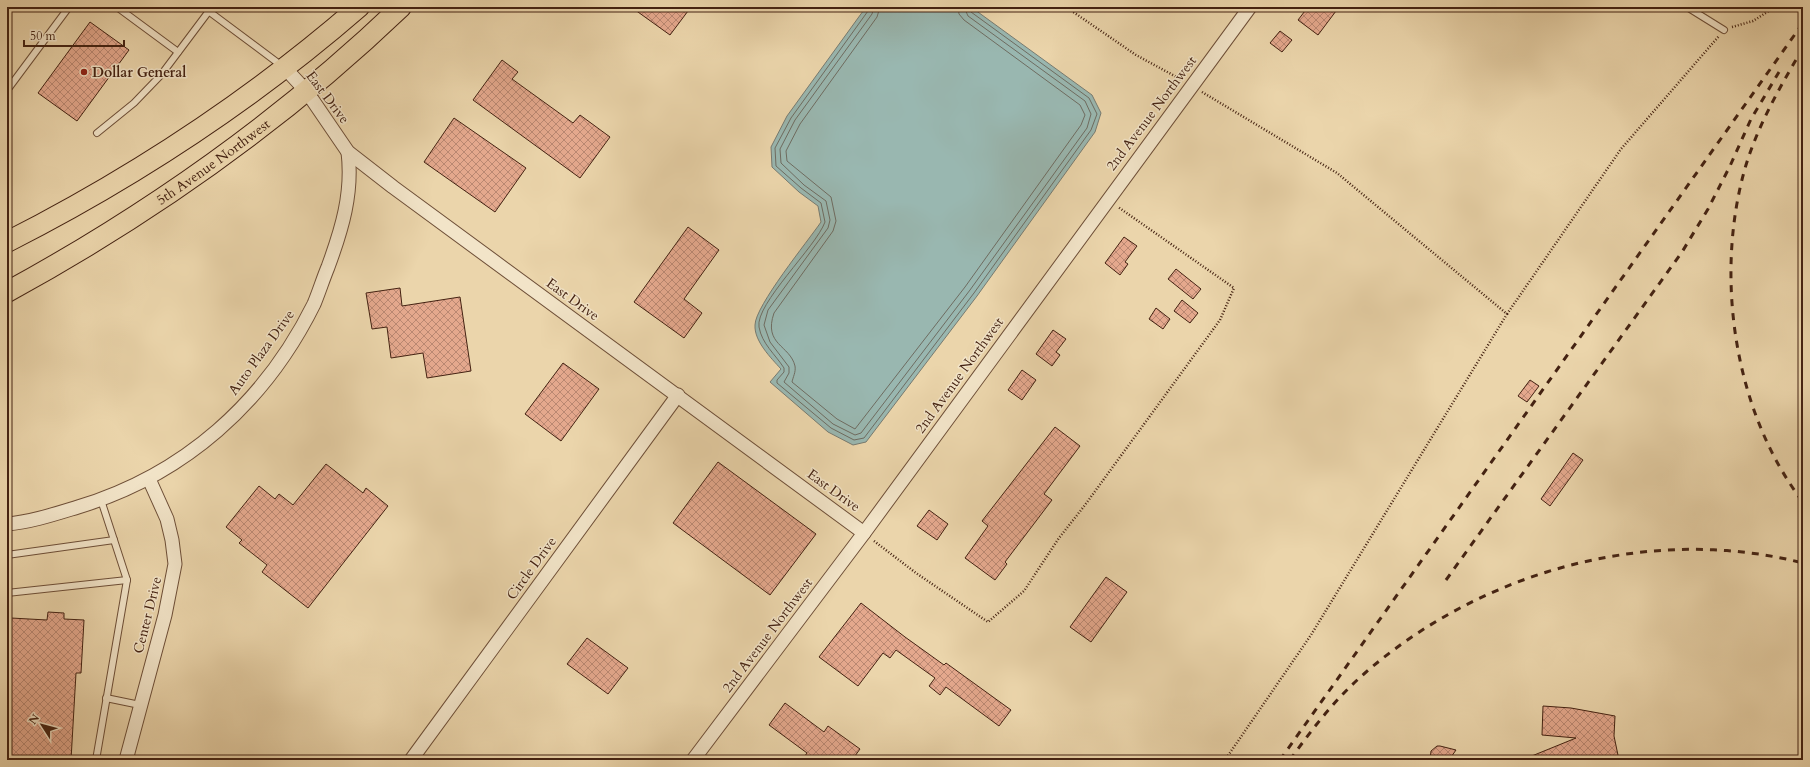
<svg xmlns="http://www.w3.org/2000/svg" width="1810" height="767" viewBox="0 0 1810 767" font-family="Cardo,serif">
<defs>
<pattern id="building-cross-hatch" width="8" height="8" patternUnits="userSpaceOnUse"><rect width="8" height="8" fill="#e4a88d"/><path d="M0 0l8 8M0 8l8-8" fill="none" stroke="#ba8872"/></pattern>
</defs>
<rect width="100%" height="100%" fill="#ebd5ab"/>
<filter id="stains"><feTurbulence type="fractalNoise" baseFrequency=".005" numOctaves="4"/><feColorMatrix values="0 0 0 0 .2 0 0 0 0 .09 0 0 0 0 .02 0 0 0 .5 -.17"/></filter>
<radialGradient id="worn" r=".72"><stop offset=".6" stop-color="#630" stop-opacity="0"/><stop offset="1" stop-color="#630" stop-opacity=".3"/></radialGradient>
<!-- water -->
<path fill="#99b7b0" stroke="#777b71" d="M866,7H971L1092,95L1101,113L1095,132L977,296L866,442L853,445L828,432L770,382L781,369C771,358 754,341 755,325C755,306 808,241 821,222L818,206L799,192L772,167L771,147L787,116Z"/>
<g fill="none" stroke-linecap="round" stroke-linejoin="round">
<!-- shore -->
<g stroke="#6e6c61" stroke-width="1">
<path d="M869,7L868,11L791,118L775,148L776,166L801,188L821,203L825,222C816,247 755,304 759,327C762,344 775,354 784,368V372L777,380V383L831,428L854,440L864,438L974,293L1091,130L1097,114L1089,98L971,12L969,7"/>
<path d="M874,7L872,14L795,120L780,149L781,163L804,185L826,201L830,220L828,228L768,310L764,325L770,342L789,367V373L784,382L833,424L855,435L861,433L970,290L1087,128L1091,114L1085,101L968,16L964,7"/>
<path d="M880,7L877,17L800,124L786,151L787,161L831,197L836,221L833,231L774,313C763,345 790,345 795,366C796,372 793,377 792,382L837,419L855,429L965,287L1081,125L1085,115L1080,105L964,20L959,14L958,7"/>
</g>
</g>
<!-- building -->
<g fill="url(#building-cross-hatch)" stroke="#442212">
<path d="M631,7H691L670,35Z"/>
<path d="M1308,7H1339L1318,35L1298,20Z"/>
<path d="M90,22L129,50L77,121L38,93Z"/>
<path d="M1280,31L1292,40L1282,52L1270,43Z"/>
<path d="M502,60L518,72L512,79L573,123L580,115L610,137L580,178L473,100Z"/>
<path d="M454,118L526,168L495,212L424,162Z"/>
<path d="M688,227L719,250L684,299L702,313L684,338L634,302Z"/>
<path d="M1124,237L1137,246L1125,262L1128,264L1120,275L1105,263Z"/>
<path d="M1176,269L1201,289L1193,299L1168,279Z"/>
<path d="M400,288L402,306L460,297L471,371L427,378L423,353L391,358L387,327L372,329L366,293Z"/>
<path d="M1182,300L1198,313L1190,323L1174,311Z"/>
<path d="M1156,308L1170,319L1163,329L1149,319Z"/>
<path d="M1053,330L1066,339L1056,352L1060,355L1052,366L1036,354Z"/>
<path d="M563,363L599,389L561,441L525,414Z"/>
<path d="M1022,370L1036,380L1022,400L1008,390Z"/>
<path d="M1530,380L1539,386L1527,402L1518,396Z"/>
<path d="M1055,427L1080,446L1044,494L1052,500L1005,562L1007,564L995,580L965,558L988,526L982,521Z"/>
<path d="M1573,453L1583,460L1550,506L1541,499Z"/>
<path d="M718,462L816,534L770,595L673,523Z"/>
<path d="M326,464L363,493L366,488L388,506L308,608L262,572L267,565L239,543L242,540L226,527L259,486L275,499L279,494L293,505Z"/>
<path d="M929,510L948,524L937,540L917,526Z"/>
<path d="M1106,577L1127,592L1091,642L1070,627Z"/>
<path d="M861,603L905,637L944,665L946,663L1011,710L999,726L946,687L940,695L929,686L935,678L896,650L890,658L883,653L858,686L819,657Z"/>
<path d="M48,612L64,613V619L84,620L81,673H76L71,760L7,759V676L11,618L47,620Z"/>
<path d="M587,638L628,668L608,694L567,664Z"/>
<path d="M785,703L824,732L828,726L860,749L852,760H802L807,753L769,725Z"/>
<path d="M1543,706L1571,708L1615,716L1614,736L1619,760H1522L1576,738L1542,735Z"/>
<path d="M1437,746H1440L1456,750L1449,760H1430L1431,751Z"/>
</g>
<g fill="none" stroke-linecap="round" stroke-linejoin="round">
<defs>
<g id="service">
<path d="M117,7L178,52"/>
<path d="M203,7L282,66"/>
<path d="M1687,7L1724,30"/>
<path d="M7,88L8,89L69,7"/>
<path d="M97,133L134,103L161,75L212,7"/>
<path d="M7,555L114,540"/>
<path d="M7,593L127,580"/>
<path d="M106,698L140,705"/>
<path d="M96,760L127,580L101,500"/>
</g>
<g id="minor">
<path d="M285,68L307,92L348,152L393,187L864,533"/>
<path d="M7,524C31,522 55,514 78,507C184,475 265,403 314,304C319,292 323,279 328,267C342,229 353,193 348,152"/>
<path d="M126,760L165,615L175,564L172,540L167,519L149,479"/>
<path d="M411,760L678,395"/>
<path d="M693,760L864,533L1250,7"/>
</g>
<g id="primary">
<path d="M7,242C133,178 252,100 359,7"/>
<path id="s1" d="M7,292C150,214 283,120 401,7"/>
</g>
</defs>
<!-- service casing -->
<use href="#service" stroke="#6e4f38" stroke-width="8"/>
<!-- minor casing -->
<use href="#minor" stroke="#6e4f38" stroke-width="15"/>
<!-- primary casing -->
<use href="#primary" stroke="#442212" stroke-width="22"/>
<!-- path -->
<g stroke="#442212" stroke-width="2.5" stroke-dasharray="1 2" stroke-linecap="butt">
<path d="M1066,7L1136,55L1182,80"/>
<path d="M1732,27L1753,21L1775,7"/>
<path d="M1202,92L1337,173L1507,314L1311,635L1225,760"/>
<path d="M1507,314L1621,149L1719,36"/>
<path d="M874,541L916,573L988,622L1024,591L1059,538L1085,505L1220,320L1234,288L1118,207"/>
</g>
<!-- service -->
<use href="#service" stroke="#f2e4c8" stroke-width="6"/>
<!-- minor -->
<use href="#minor" stroke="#f2e4c8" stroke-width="13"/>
<!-- primary -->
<use href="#primary" stroke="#ebd5ab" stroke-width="20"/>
<!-- rail -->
<g stroke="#442212" stroke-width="3" stroke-dasharray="7 7" stroke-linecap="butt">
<path d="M1803,48C1781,85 1759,123 1746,165C1714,273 1733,411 1803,502"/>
<path d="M1446,580L1682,252L1708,209L1730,166L1751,119L1779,72"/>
<path d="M1280,760L1803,23"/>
<path d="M1290,760C1312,729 1336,698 1365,673C1482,571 1651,524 1803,563"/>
</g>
</g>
<!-- markers -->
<circle fill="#8f2418" stroke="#f2e4c8" stroke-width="1.5" cx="84" cy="72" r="4"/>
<g text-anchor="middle" stroke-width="3" stroke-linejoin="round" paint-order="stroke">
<!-- poi labels -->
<g font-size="14" font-weight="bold" fill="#442212" stroke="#f2e4c8" text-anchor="start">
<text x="92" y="77">Dollar General</text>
</g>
<!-- street labels -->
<g font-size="14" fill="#442212" stroke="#f2e4c8">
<text transform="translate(328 97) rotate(53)" y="5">East Drive</text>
<text transform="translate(1151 113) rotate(-53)" y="5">2nd Avenue Northwest</text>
<text dy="5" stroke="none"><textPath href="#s1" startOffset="244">5th Avenue Northwest</textPath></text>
<text transform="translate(573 299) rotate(36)" y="5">East Drive</text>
<text transform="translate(261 352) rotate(-54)" y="5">Auto Plaza Drive</text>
<text transform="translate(959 375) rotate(-54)" y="5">2nd Avenue Northwest</text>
<text transform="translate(834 490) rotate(36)" y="5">East Drive</text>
<text transform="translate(531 568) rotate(-54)" y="5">Circle Drive</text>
<text transform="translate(147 615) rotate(-76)" y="5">Center Drive</text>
<text transform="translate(767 635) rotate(-53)" y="5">2nd Avenue Northwest</text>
</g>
</g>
<!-- margin -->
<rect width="1810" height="767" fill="none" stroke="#ebd5ab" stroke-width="24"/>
<rect x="8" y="8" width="1794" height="751" fill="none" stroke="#442212" stroke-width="2"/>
<rect x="12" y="12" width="1786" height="743" fill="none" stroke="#442212"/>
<!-- north arrow -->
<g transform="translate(42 725) rotate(306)" stroke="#f2e4c8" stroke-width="3" paint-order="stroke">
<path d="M0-3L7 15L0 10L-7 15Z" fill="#442212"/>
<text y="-6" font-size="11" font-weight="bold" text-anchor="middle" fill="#442212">N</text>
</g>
<!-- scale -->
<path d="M24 40v6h100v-6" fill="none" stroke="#442212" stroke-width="2"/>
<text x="30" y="40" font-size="12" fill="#442212" stroke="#f2e4c8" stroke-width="3" paint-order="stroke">50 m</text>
<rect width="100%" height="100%" filter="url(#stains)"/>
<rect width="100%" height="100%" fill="url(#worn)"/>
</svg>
